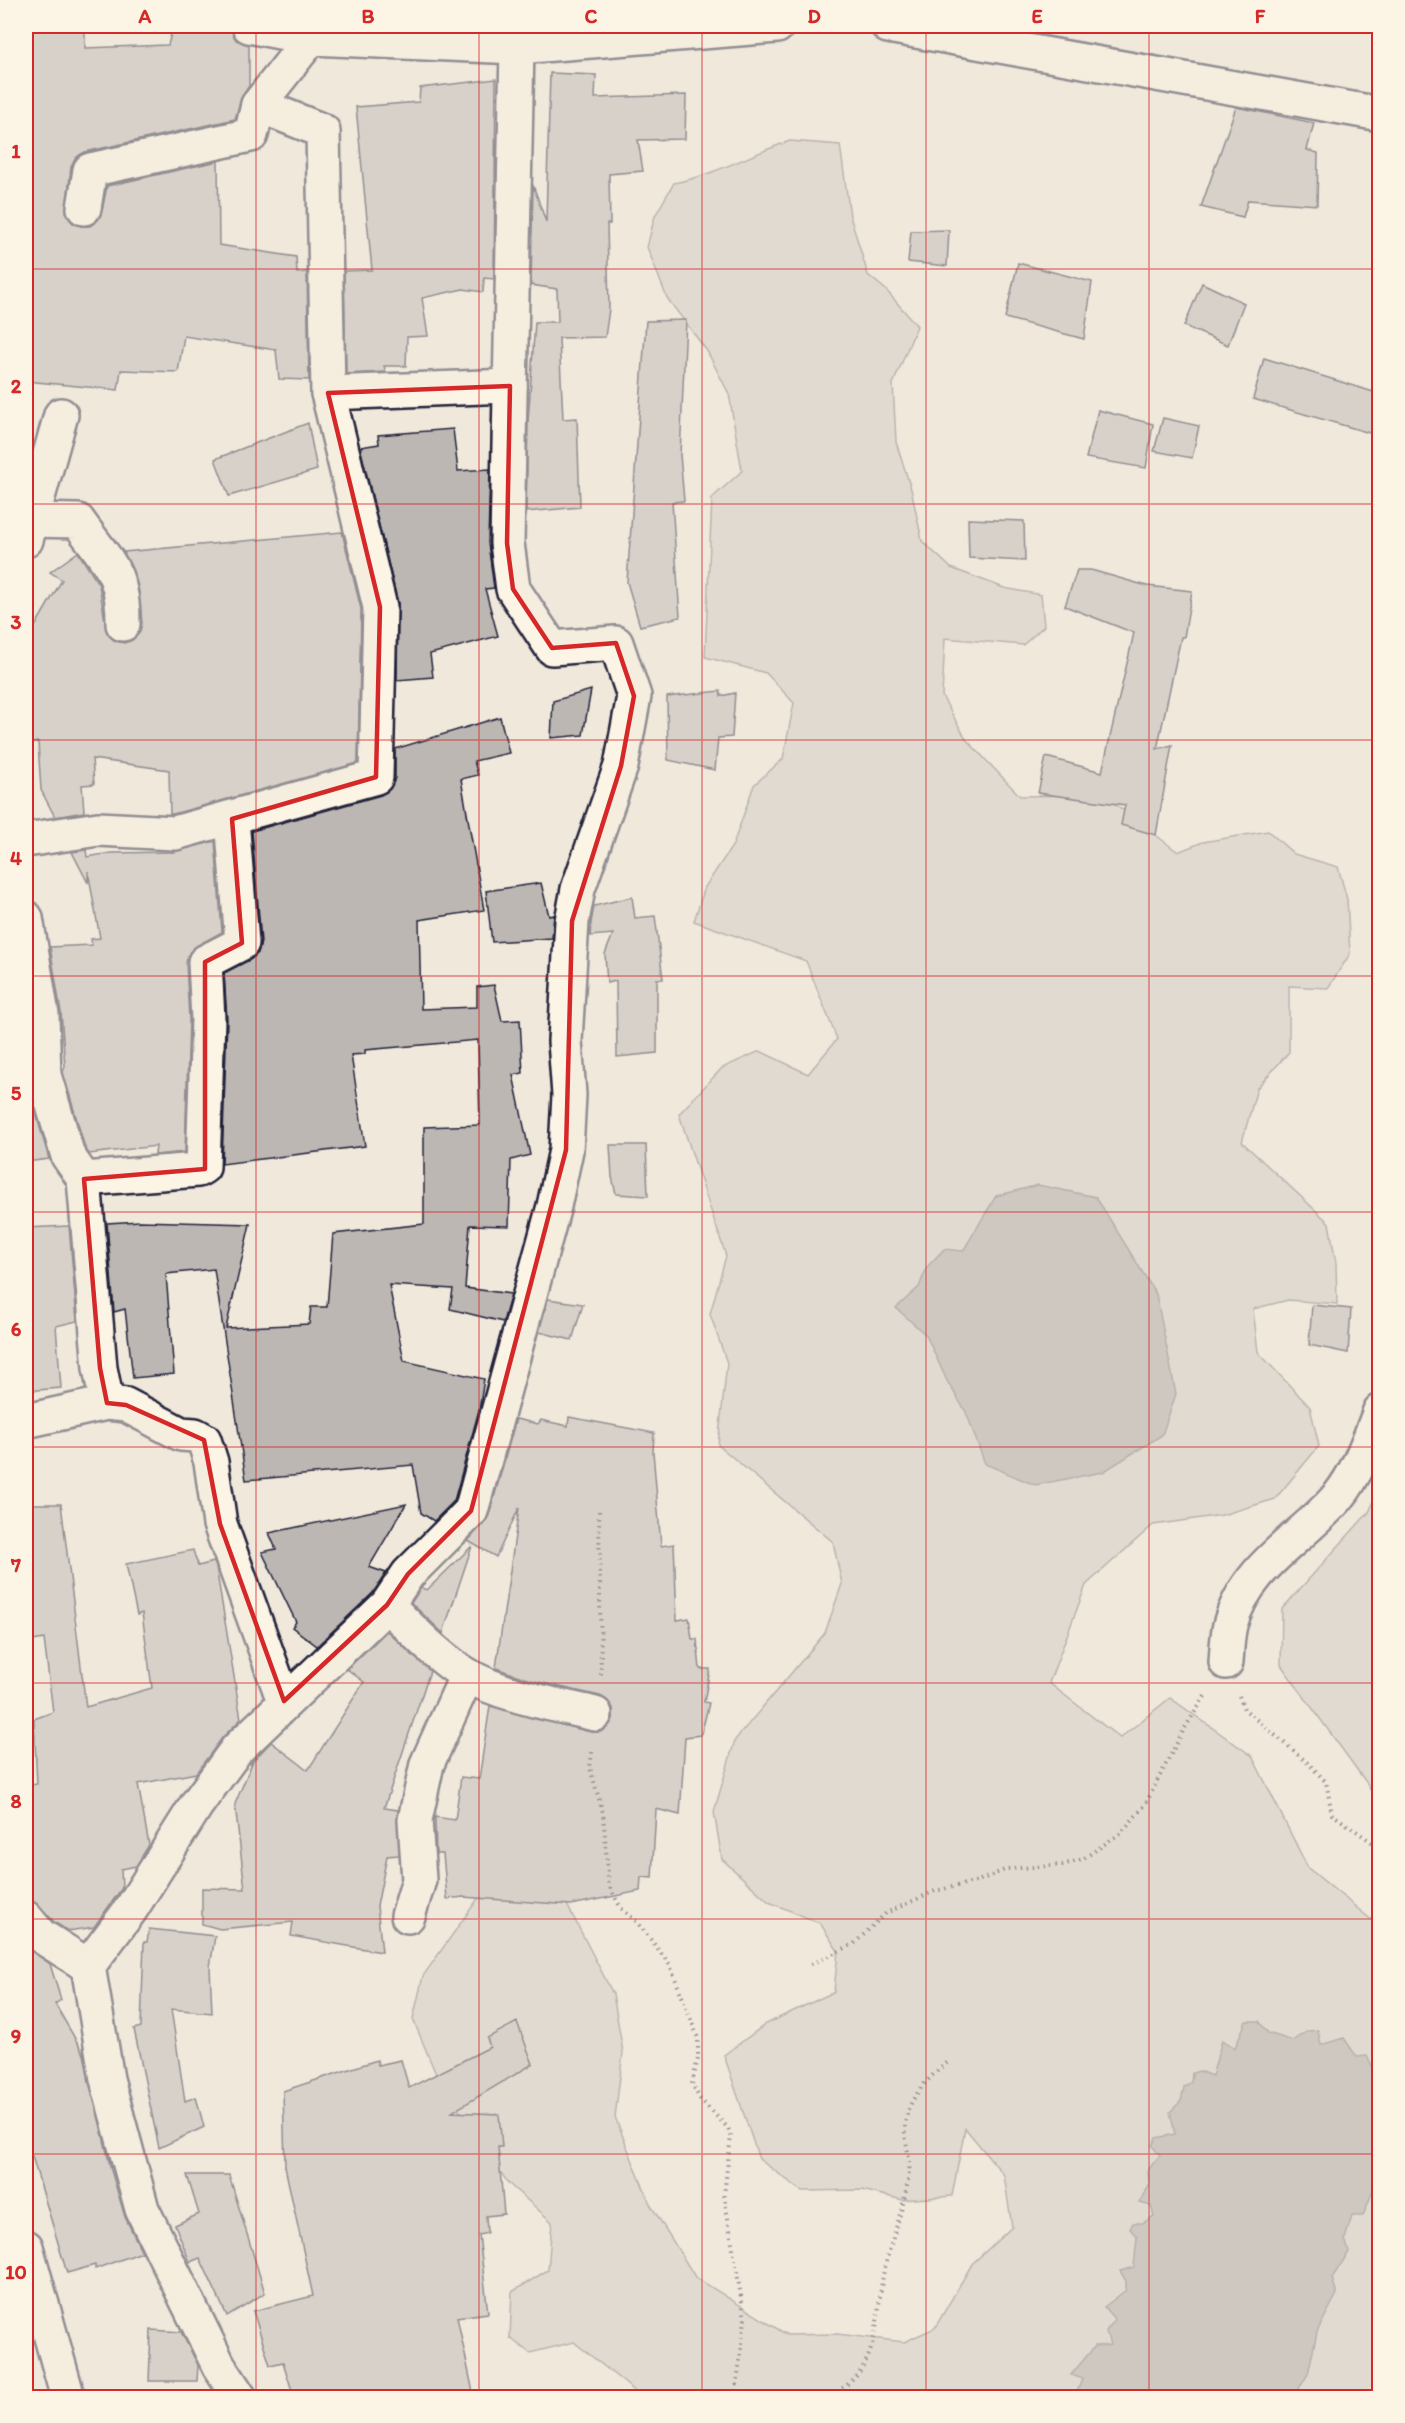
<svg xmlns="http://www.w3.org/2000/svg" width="1405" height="2423" viewBox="0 0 1405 2423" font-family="Itim,sans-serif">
<rect width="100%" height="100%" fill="#efe8db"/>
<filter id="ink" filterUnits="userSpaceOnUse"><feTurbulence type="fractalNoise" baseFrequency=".0167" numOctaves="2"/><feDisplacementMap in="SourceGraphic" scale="12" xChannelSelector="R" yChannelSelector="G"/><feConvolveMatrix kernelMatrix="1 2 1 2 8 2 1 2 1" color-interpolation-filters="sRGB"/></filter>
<g filter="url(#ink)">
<!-- green -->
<g fill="#d1cbc3" stroke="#7a767f" stroke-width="1.5">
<path d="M790,141L840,145L850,216L868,275L885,289L917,326L893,384L896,442L911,489L922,541L951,568L1004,588L1041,595L1044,626L1023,645L945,638L942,696L966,739L1020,796L1103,795L1178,852L1203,842L1268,831L1294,854L1338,867L1347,899L1350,954L1328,988L1289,986V1052L1257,1088L1242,1142L1329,1223L1336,1263L1337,1304L1288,1300L1253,1309L1258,1352L1310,1407L1319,1446L1275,1499L1222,1515L1153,1525L1086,1585L1049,1683L1120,1738L1170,1698L1252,1756L1308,1868L1379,1926V2397H642L574,2342L530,2353L510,2338L512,2292L548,2270L552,2222L508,2183L438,2079L413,2019L423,1976L482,1893L563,1897L613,1994L623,2052L615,2117L650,2204L695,2277L787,2335L837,2334L904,2342L935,2328L972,2264L1012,2227L1004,2175L965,2128L952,2196L903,2200L862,2190L802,2191L759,2159L724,2055L766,2024L834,1992L838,1951L820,1923L769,1902L722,1859L714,1812L735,1740L825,1633L842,1584L833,1542L718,1445L727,1363L710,1314L726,1256L679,1114L722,1068L760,1051L808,1074L837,1039L806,961L694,921L705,887L733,845L754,785L783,759L794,703L766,673L705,657L712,498L742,471L729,394L707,351L667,298L647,247L655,216L674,183C715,175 751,154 790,141Z"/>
<path d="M1379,1491V1805L1366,1782L1281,1665L1282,1609L1369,1512Z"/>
</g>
<!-- water -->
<g fill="#a6a2a2" stroke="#716f79" stroke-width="1.5">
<path d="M1038,1185L1096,1197L1156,1294L1176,1394L1162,1435L1103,1472L1035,1485L985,1464L966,1412L947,1381L926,1335L896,1308L919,1287L927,1267L944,1249L963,1251L996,1196Z"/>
<path d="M1246,2021H1259L1268,2033L1293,2041L1308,2031L1318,2030L1321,2045L1344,2038L1357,2057L1367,2056L1374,2069L1379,2070V2175L1363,2216H1352L1345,2239L1349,2252L1332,2278L1337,2294L1317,2332L1308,2374L1294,2397H1075L1082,2379L1071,2375L1095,2346L1110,2345L1106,2331L1115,2320L1104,2307L1126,2290V2281L1120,2271L1134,2267L1137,2237L1130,2229L1133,2223H1143L1154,2216L1151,2206L1140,2203L1149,2185L1148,2170L1160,2155L1152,2146L1156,2138L1175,2134L1170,2112L1181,2101L1184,2087L1191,2082L1192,2073L1199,2071L1212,2076L1222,2040L1235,2048Z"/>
</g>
<!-- building -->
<g fill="#bcb7b3" stroke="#22223b" stroke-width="1.5">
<path d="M173,26L231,30L236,40L249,45V86L241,98L235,119L85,152L76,158L71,167L66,214L73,223L81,226H90L98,220L102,211L107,186L218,161L219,245L296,257L297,273L307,272L309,380L279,379L276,350L184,336L178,372L121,370L118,390L26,381V27L85,30V48L168,45Z"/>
<path d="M550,73L596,75L595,98L686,95L685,139L638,140L643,171L609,174L610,224H607L609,309L605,337L559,338L563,419L577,418L580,507L526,512L528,422L535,322H558L557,289L531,285L533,185L546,222Z"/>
<path d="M496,79L494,279L484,278L483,292L463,289L422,298L428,336L407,337L406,366H384L386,372L346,374L344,271L372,270L356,107L419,102L420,88Z"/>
<path d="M1236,107L1314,123L1307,150L1318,153L1317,205L1248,200L1243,217L1201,207Z"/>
<path d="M949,230L947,266L908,262L911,231Z"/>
<path d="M1018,263L1092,282L1084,339L1005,318Z"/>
<path d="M1202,283L1244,303L1228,345L1184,326Z"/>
<path d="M686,320L680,455L684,501L672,502L680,617L640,626L627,582L646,321Z"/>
<path d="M1264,358L1380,394V436L1253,399Z"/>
<path d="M1098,410L1153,424L1146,468L1086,458Z"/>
<path d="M1163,418L1199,426L1192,458L1154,451Z"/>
<path d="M308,423L317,470L229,496L215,459Z"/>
<path d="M453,429L458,471L490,469L488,543L494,588L485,589L498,636L430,654L433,677L397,680L398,603L360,447L379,444L378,435Z"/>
<path d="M968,519L1024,521L1025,561L969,558Z"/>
<path d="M342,532L361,609L358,763L173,814H170L169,770L92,759L94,784L82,785L84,812L55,817L41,790L38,742L26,744V642L62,580L50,572L78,552L99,585L107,633L114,640L124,643L132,640L139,633L142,623L138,586L124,552Z"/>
<path d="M1077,570H1091L1147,586L1192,591L1184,637H1181L1157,749L1172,745L1156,835L1121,825L1125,805L1038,793L1046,757L1102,772L1134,633L1065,606Z"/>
<path d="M591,690L583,735L551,738L553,701Z"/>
<path d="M720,691L721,696L735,693L732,737L718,738L715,770L668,760L667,697Z"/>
<path d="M500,717L509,753L474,761L478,775L461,779L484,910L419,920L421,1009L477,1007V987L494,985L502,1021L520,1020L523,1073L513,1075L530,1155L511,1160L509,1226L470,1225L465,1288L511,1294L503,1322L450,1309L453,1289L389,1285L404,1361L484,1379L479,1410L454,1501L434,1521L421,1513L413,1465L246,1480L214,1269L166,1274L174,1374L133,1378L125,1309L114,1312L107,1223L140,1221L250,1224L226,1328L309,1324L311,1307H327L333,1234L424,1224V1127L480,1125L478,1040L365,1050V1054L351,1055L365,1146L222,1164L227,1020L224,973L251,959L258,953L261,942L252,831L381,795L390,789L395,778V749Z"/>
<path d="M215,841L222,932L196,946L189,953L186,962L189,1019L185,1152L155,1155L156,1146L89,1154L85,1148L63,1072L65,1066L61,1012L50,947L92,945L91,939L100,938L88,871V883L72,852L86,850L87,857L111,853L174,852Z"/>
<path d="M541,883L549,916L554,915L552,938L492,942L486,891Z"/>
<path d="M632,897L635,918L655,916L663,979H657V1053L617,1057L616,981L607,983L605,954L613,934L590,936L591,923L594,906Z"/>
<path d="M35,1110L49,1159L26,1162V1111Z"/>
<path d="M610,1145H646L648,1196L616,1194L612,1177Z"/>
<path d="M69,1226L77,1321L56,1326L61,1388L26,1391V1228Z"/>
<path d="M548,1299L583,1304L572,1340L539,1332Z"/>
<path d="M1312,1305L1351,1309L1348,1353L1309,1345Z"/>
<path d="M569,1417L654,1433L653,1452L661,1546L674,1544L677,1620L689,1618L692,1639H697L700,1669H710L704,1702L709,1703L701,1735L685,1737L680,1815L656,1809L652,1878L641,1877L640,1891L571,1905L463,1897L447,1899L443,1854H436L435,1817L455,1820L461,1777L479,1779L490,1706L591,1732H600L608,1727L613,1719V1708L607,1700L600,1696L534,1681L496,1668L519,1508L496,1557L468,1541L489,1516L516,1419L538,1424L541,1420L568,1426Z"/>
<path d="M29,1504H61L86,1707L152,1688L142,1613L137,1615L126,1564L193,1550L198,1566L214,1562L216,1567L241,1719L222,1738L196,1773L138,1784L149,1845L136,1866L121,1869L122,1888L94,1927L68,1931L54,1922L40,1906L26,1900V1786L37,1784L34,1719L53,1712L44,1639L26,1642V1572L30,1573Z"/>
<path d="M406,1504L369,1567L386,1573L373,1593L317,1646L292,1627L296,1622L262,1552L276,1549L269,1533Z"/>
<path d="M472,1546L443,1633L411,1603L421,1588L427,1590Z"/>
<path d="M387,1631L430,1671L384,1808L398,1810L399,1855L387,1856L377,1906L382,1952L291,1936L293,1922L220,1929L202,1924V1888L245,1889L235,1804L252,1763L250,1764L271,1742L308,1770L364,1682L347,1669Z"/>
<path d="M149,1929L215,1936L210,1967L212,2013L171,2009L185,2101L196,2097L204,2127L159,2148L134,2029L141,2027L144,1942H147Z"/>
<path d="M26,1947L50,1964L61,2000L55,2004L84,2054L111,2170L125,2217L142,2252L95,2269V2265L67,2273L32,2156L26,2158Z"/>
<path d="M517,2022L533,2064L452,2112L499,2114L502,2147H498L504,2214L486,2216L487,2233L479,2235L488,2313L457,2317L474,2397H294L283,2362L270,2365L253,2311L313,2296L285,2167L283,2091L377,2060L378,2065L401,2060L409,2088L490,2047L487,2038Z"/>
<path d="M187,2175H229L265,2293L227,2316L200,2258L190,2262L175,2225L199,2214Z"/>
<path d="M151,2330L181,2332L198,2365L197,2381H149Z"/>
</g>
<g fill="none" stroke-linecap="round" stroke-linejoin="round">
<defs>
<g id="minor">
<path d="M249,26L311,38L517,47L777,26"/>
<path d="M888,26L1380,114"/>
<path d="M84,208L90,170L251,135L258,105L311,38L302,26"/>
<path d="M328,393L510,386"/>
<path d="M31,520L78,521C106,561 124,571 123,624"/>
<path d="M26,540L61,415"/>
<path d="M26,840L98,829L175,833L376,777L380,607L328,393L323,131L258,105"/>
<path d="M26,918L42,1015L44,1075L68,1156L84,1179L100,1368L107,1403"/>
<path d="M84,1179L198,1170L203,1167L208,1019L205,962L242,943L232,819"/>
<path d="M26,1421L107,1403L126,1405L181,1434L195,1435L204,1440L211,1462L220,1524L284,1701"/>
<path d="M387,1605C412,1629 437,1657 467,1675C500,1695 557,1705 595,1714"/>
<path d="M1226,1662C1227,1650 1227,1637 1230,1625C1246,1566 1300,1540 1338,1497C1358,1473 1369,1440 1380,1411"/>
<path d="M408,1916L419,1880L415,1820L427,1764L467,1675"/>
<path d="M26,1918L41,1936L88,1966"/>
<path d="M26,2247L68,2398"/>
<path d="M240,2398L219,2366L142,2209L107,2079L88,1966L131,1909L197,1804L237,1749L387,1605L408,1574L471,1511L554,1206L566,1150L569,1095L565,1041L572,921L578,889L621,766L634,696L616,643L552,648L513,589L507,543L517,47"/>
</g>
</defs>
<!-- minor casing -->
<use href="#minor" stroke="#22223b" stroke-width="38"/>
<!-- path -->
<g stroke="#22223b" stroke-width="4" stroke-dasharray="1.5 4.5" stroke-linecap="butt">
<path d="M599,1511L601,1676"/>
<path d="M1239,1696L1244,1709L1309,1764L1326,1782L1332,1814L1380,1848"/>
<path d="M592,1752L590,1768L603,1813L609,1886L621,1908L637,1922L670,1965L698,2038V2058L692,2084L700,2099L728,2128L731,2136L724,2195L745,2320L735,2398"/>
<path d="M811,1964L854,1944L886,1913L935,1891L978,1881L1007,1869L1062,1865L1083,1859L1121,1833L1145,1805L1183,1731L1207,1693"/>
<path d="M827,2398C841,2389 854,2382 862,2368C880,2340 877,2302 884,2271C891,2238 905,2207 909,2173C911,2160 906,2146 905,2133C903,2103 927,2078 948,2062"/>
</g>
<!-- minor -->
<use href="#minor" stroke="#fcf5e5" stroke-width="33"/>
</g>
</g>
<!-- marked area -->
<path d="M0 0H1405V2423H0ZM510,386L507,543L513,589L552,648L616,643L634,696L621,766L572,921L566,1150L471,1511L408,1574L387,1605L284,1701L220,1524L204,1440L126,1405L107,1403L100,1368L84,1179L205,1169V962L242,943L232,819L376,777L380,607L328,393Z" fill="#efe8db" fill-opacity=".55" fill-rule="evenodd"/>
<path fill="none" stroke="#d62828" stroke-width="4.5" stroke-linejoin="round" d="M510,386L507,543L513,589L552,648L616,643L634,696L621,766L572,921L566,1150L471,1511L408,1574L387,1605L284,1701L220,1524L204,1440L126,1405L107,1403L100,1368L84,1179L205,1169V962L242,943L232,819L376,777L380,607L328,393Z"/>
<!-- grid -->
<path fill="none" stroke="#d62828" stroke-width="1.5" stroke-opacity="0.55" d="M256,26V2398M479,26V2398M702,26V2398M926,26V2398M1149,26V2398M26,269H1380M26,504H1380M26,740H1380M26,976H1380M26,1212H1380M26,1447H1380M26,1683H1380M26,1919H1380M26,2154H1380"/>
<!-- margin -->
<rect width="1405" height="2423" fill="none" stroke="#fcf5e5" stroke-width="66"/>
<rect x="33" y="33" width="1339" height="2357" fill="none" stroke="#d62828" stroke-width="2"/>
<g font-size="20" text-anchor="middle" font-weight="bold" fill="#d62828">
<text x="145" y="23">A</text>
<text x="368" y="23">B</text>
<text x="591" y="23">C</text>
<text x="814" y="23">D</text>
<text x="1037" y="23">E</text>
<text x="1260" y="23">F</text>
<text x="16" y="158">1</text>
<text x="16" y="393">2</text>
<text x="16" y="629">3</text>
<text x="16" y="865">4</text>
<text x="16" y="1100">5</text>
<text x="16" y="1336">6</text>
<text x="16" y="1572">7</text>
<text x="16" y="1808">8</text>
<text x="16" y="2043">9</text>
<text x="16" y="2279">10</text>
</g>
</svg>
